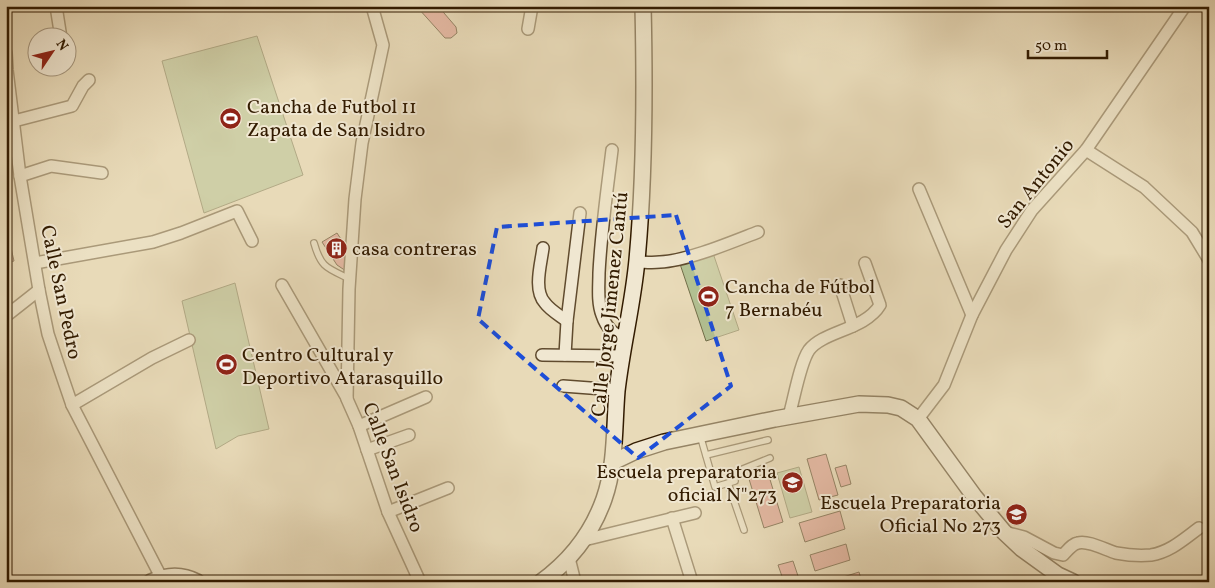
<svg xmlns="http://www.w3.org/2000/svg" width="1215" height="588" viewBox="0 0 1215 588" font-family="Vollkorn,serif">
<rect width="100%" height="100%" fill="#e8dab8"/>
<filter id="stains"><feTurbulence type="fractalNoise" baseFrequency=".004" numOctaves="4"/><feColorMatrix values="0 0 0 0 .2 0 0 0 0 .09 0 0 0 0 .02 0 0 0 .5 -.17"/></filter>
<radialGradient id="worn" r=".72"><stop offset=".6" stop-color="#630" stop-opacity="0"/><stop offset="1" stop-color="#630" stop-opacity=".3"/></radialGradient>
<!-- green -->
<g fill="#b2c092" stroke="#726e49">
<path d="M257,36L303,175L204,213L162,61Z"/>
<path d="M713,253L739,330L706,341L680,264Z"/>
<path d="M235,283L269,429L238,436L216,449L182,301Z"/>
<path d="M799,467L812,512L790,518L777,473Z"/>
</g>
<!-- building -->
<g fill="#e09189" stroke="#321b00">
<path d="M420,6H438L456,27L457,33L451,38H445L418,8Z"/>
<path d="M6,226L14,261L6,263Z"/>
<path d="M337,233L350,253L349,273L337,265L322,242Z"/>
<path d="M826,454L838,495L819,500L807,459Z"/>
<path d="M846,465L851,484L841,487L835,468Z"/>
<path d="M768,473L783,522L764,528L749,479Z"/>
<path d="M840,511L845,529L805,542L799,523Z"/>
<path d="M846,544L850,560L815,571L810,555Z"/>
<path d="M793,561L800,582H784L778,565Z"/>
<path d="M859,572L862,582H837V579Z"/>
</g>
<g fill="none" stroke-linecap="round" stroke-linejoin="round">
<defs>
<g id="lane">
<path d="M314,243C321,268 327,268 350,279"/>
<path d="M700,435L715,487L735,481L733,473L770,458"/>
<path d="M706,455L768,440"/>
<path d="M728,483L744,530"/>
</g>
<g id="street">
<path d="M56,6L61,38"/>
<path d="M372,6L383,45L362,143L355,199L349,289L347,399L359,426L388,512L420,582"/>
<path d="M528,29L532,6"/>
<path d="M6,53L7,70L20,176L39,290L48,334L59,367L72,405L161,577"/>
<path d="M14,121L72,106L83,86L89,80"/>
<path d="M612,150C607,191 601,232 599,273C599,286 597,302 602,315C606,327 613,335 625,338"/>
<path d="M1086,150L1144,187L1192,232L1209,260"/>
<path d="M20,176L51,166L102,173"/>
<path d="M919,189L972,315"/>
<path d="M543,248C541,264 533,290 545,303C550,310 559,315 567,321"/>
<path d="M637,262C644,262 652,263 660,262C687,261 732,242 758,232"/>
<path d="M35,263L153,242L181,233L237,211L252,241"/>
<path d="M282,285L347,398"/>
<path d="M840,285L853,326"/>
<path d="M6,316L39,290"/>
<path d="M542,355L622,356"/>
<path d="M565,355L567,321L580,213"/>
<path d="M563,386L617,390"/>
<path d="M72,405L152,358L189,340"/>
<path d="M789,416C794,399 800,363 809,350C823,331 865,330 880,305L865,263"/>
<path d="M918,419L944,385L972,315L1006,250L1032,210L1086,150L1185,6"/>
<path d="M359,426L426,397"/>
<path d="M367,450L409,435"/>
<path d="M388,512L448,488"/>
<path d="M672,518L692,582"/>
<path d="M1004,532L1024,537L1054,553L1063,555C1068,550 1072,544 1078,543C1088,540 1106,550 1116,553C1127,555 1140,556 1151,555C1170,552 1184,539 1199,528"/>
<path d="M584,540L695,513"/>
<path d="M569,558L575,582"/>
</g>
<g id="secondary">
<path d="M613,462L636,451L664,442L775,419L859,404L888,405L901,408L918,419L974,496L1004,532L1022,549L1058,575L1073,582"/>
<path d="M151,582C166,575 182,574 197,582"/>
<path d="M541,582C570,561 592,533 604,499C616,465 614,427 617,391C622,347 633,304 637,260C645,175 645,91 643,6"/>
</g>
</defs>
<!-- lane casing -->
<use href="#lane" stroke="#604b2e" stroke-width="8"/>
<!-- street casing -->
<use href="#street" stroke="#604b2e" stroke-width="14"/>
<!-- secondary casing -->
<use href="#secondary" stroke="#321b00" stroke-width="18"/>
<!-- lane -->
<use href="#lane" stroke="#f0e7d1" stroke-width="5.5"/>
<!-- street -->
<use href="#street" stroke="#f0e7d1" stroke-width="11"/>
<!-- secondary -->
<use href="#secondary" stroke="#f0e7d1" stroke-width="15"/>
</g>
<!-- marked area -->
<path d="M0 0H1215V588H0ZM676,215L731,386L638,458L478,319L497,227Z" fill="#e8dab8" fill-opacity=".55" fill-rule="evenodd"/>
<path fill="none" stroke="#1d4ed8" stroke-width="4" stroke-dasharray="10 6" stroke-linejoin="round" d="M676,215L731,386L638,458L478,319L497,227Z"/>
<!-- icons -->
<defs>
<symbol id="stadium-disc" viewBox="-11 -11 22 22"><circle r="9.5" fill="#8f2418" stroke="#f0e7d1"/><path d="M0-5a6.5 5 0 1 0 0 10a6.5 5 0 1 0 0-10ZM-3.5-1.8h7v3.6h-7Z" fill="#fff"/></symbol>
<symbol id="building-disc" viewBox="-11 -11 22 22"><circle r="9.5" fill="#8f2418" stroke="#f0e7d1"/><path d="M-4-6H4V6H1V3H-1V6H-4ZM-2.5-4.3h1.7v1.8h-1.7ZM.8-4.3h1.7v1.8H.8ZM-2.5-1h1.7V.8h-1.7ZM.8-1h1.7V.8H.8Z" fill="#fff"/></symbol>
<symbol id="school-disc" viewBox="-11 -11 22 22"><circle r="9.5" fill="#8f2418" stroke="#f0e7d1"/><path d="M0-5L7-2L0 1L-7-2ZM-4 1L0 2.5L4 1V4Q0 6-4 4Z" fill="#fff"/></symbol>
</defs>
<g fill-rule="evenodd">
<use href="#stadium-disc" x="218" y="106" width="25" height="25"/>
<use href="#building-disc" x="324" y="236" width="25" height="25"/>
<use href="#stadium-disc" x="696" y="284" width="25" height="25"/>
<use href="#stadium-disc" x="214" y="352" width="25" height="25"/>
<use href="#school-disc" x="780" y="470" width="25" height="25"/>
<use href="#school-disc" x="1004" y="502" width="25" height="25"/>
</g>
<g text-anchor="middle" stroke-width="4" stroke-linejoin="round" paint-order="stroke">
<!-- poi labels -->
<g font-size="20" fill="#321b00" stroke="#f0e7d1" text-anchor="start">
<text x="247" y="113">Cancha de Futbol 11<tspan x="247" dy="23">Zapata de San Isidro</tspan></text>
<text x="352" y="255">casa contreras</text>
<text x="725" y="293">Cancha de Fútbol<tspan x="725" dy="23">7 Bernabéu</tspan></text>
<text x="242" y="361">Centro Cultural y<tspan x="242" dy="23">Deportivo Atarasquillo</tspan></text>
<text x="777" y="478" text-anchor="end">Escuela preparatoria<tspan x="777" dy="23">oficial N"273</tspan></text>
<text x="1001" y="509" text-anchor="end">Escuela Preparatoria<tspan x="1001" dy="23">Oficial No 273</tspan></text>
</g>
<!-- street labels -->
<g font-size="20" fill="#321b00" stroke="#f0e7d1">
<text transform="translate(1035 183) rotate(-51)" y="7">San Antonio</text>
<text transform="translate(62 292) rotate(78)" y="7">Calle San Pedro</text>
<text transform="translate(609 304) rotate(-84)" y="7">Calle Jorge Jimenez Cantú</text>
<text transform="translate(394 467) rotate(69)" y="7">Calle San Isidro</text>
</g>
</g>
<!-- margin -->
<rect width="1215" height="588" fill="none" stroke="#e8dab8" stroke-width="25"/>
<rect x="8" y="8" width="1200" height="573" fill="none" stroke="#321b00" stroke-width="2.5"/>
<rect x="12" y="12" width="1190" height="563" fill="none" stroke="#321b00"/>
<!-- north arrow -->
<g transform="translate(52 52) rotate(55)"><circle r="24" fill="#f0e7d1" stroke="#a4957d"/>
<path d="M0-4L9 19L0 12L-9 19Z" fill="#8f2418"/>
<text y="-8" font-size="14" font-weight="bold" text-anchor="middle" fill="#321b00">N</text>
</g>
<!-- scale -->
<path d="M1028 50v8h79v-8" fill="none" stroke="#321b00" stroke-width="2.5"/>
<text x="1035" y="50" font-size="15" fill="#321b00" stroke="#f0e7d1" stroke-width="4" paint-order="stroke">50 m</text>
<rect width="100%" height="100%" filter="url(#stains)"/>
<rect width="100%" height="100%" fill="url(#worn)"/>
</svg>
